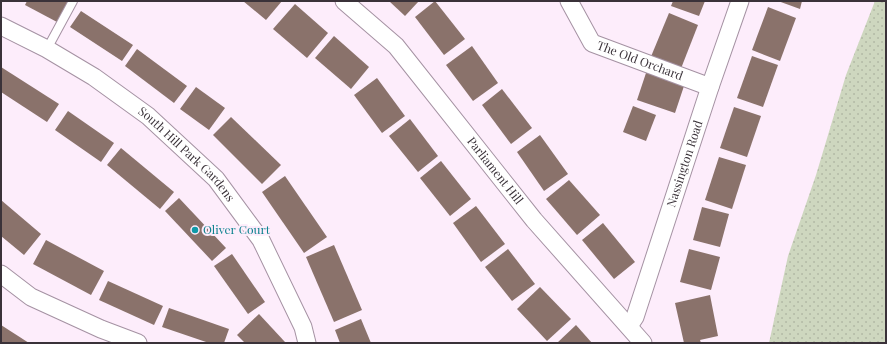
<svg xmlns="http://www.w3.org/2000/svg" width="887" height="344" viewBox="0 0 887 344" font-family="'Playfair Display',serif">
<defs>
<pattern id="garden-dots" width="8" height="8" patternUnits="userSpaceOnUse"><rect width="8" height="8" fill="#ced7bf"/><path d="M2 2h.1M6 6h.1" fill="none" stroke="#b2b9a5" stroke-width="1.8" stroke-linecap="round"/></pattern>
</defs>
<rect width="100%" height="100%" fill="#fdedfb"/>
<!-- garden -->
<path fill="url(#garden-dots)" d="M875,1H886V343H769L788,256L816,175L846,75Z"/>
<!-- building -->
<g fill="#8a726b">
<path d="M27,1H68L57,22L25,5Z"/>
<path d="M243,1H282L266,20Z"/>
<path d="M389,1H419L405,16Z"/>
<path d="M435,1L465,39L444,55L415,17Z"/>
<path d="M673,1H705L699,16L671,6Z"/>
<path d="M778,1H802L800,9Z"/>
<path d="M295,4L328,33L307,58L273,29Z"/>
<path d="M768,7L796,18L780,61L752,50Z"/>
<path d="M81,11L133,45L122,61L70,27Z"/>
<path d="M669,13L698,25L680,71L650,59Z"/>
<path d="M334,36L369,67L351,89L315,58Z"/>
<path d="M472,46L498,83L473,101L446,65Z"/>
<path d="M137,49L187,86L174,103L125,66Z"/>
<path d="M752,56L778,65L763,107L737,98Z"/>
<path d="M1,67L59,104L47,122L1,92Z"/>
<path d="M647,70L685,83L675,113L637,100Z"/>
<path d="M377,78L405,116L382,133L354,95Z"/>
<path d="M196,87L225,108L209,130L180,109Z"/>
<path d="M502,89L532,128L511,144L482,105Z"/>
<path d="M633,106L656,115L646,141L623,132Z"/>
<path d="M734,107L761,116L747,157L720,148Z"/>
<path d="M68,111L114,143L101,162L55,130Z"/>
<path d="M231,117L281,165L262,184L213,135Z"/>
<path d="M410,119L438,156L418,172L389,136Z"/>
<path d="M540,135L568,174L544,191L517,152Z"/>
<path d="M121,148L174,192L160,209L107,165Z"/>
<path d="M719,157L746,165L732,209L705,200Z"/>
<path d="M441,161L471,199L450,216L420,178Z"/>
<path d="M285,176L327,237L304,253L262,192Z"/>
<path d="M569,180L600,215L577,235L546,199Z"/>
<path d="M179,198L226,248L212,261L165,211Z"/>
<path d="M1,200L41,234L24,255L1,236Z"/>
<path d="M476,206L505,244L481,262L453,223Z"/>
<path d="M702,207L729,214L720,247L693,240Z"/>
<path d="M603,223L635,262L614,279L582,240Z"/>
<path d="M46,240L104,271L91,295L33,264Z"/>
<path d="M334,245L362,310L334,322L306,257Z"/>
<path d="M508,249L535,284L512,301L485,267Z"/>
<path d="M689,249L720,257L711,290L680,282Z"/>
<path d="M232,254L265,302L248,314L214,266Z"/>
<path d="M108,281L163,306L154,325L99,300Z"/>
<path d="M540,287L571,319L547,341L517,309Z"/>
<path d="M710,295L718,336L700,340L701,343H684L675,303Z"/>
<path d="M169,308L229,329L224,343H209L162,327Z"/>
<path d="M259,314L285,342L284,343H245L237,335Z"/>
<path d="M361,319L371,343H340L335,330Z"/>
<path d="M1,325L29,343H1Z"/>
<path d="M576,325L592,343H557Z"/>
</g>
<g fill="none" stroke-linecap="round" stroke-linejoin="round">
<defs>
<path id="service" d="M47,49L73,1"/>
<g id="minor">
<path id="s1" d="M344,1L396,46L534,220L643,343"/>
<path id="s2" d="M569,1L592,43L710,87"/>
<path id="s3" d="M1,26L47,49L94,77L148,116L216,179L261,240L303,327L307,343"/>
<path d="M1,274L31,297L101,329L138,343"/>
<path id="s4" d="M629,326L635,317L710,87L740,1"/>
</g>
</defs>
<!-- service casing -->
<use href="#service" stroke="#a592a3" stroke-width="10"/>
<!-- minor casing -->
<use href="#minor" stroke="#a592a3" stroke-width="19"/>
<!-- service -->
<use href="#service" stroke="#fff" stroke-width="8"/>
<!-- minor -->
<use href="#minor" stroke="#fff" stroke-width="17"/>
</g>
<!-- markers -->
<circle fill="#0f9aa8" stroke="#fdedfb" stroke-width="1.5" cx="195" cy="230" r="4"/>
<g text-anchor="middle" stroke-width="4" stroke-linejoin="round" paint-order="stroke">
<!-- street labels -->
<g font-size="12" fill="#3a3239" stroke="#fdedfb">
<text dy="4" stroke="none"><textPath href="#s2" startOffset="99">The Old Orchard</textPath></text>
<text dy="4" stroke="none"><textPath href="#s3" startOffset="227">South Hill Park Gardens</textPath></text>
<text dy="4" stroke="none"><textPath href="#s4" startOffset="172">Nassington Road</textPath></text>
<text dy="4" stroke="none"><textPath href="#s1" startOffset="228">Parliament Hill</textPath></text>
</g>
<!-- culture labels -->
<g font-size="12" fill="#0d838f" stroke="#fdedfb" text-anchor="start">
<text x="203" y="234">Oliver Court</text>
</g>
</g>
<!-- border -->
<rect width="887" height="344" fill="none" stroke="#3a3239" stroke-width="4"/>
</svg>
